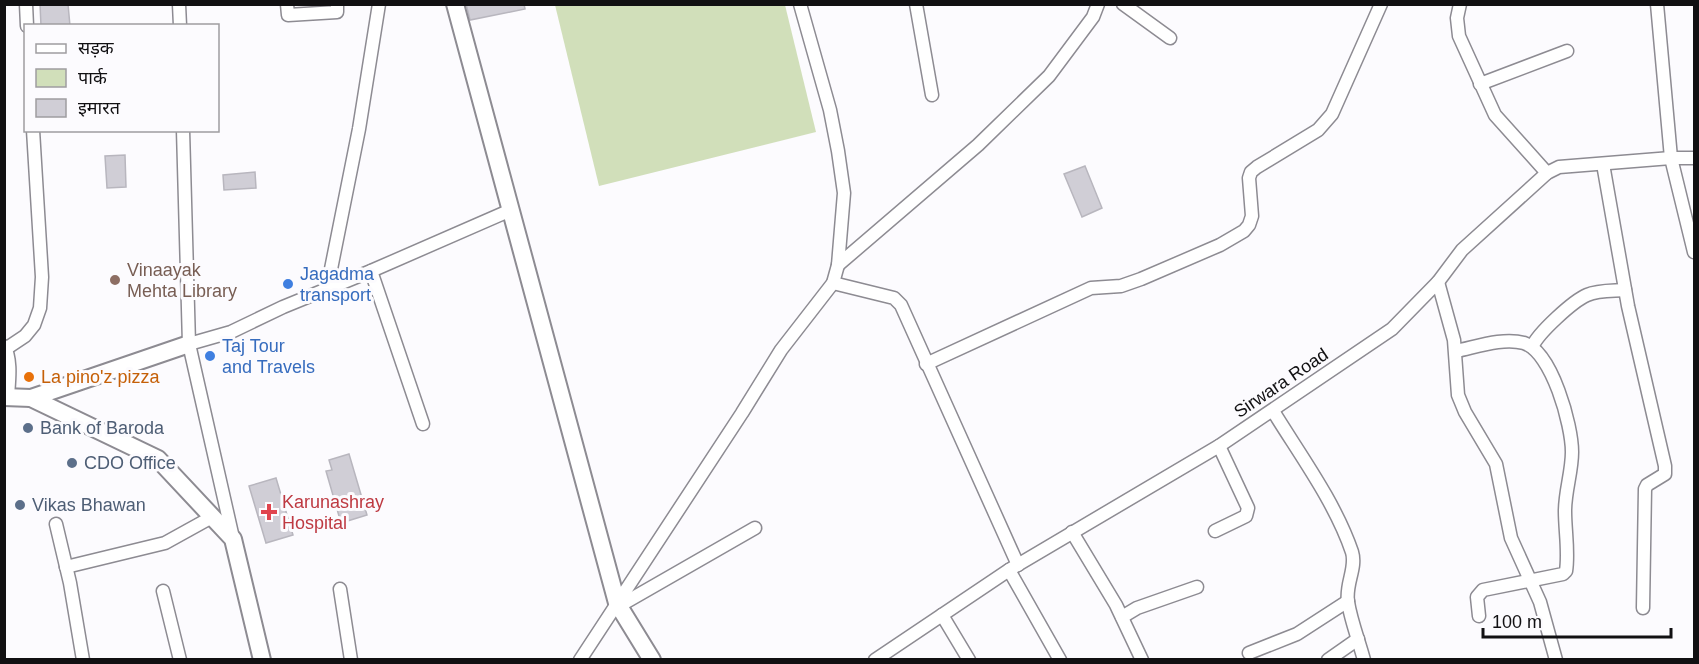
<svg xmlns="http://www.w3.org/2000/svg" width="1699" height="664" viewBox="0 0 1699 664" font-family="Arial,'Noto Sans Devanagari',sans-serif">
<rect width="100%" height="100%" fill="#fcfbfe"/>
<!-- green -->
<path fill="#d1dfba" d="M555,5H785L816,132L599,186Z"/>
<!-- building -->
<g fill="#d0ced6" stroke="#b8b6be" stroke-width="1.5">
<path d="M40,4H68L70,26H41Z"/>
<path d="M466,4H524L525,9L470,20Z"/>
<path d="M125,155L126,187L107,188L105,156Z"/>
<path d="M1085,166L1102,208L1082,217L1064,174Z"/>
<path d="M255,172L256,188L224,190L223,175Z"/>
<path d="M349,454L367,515L341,523L326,471L332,470L329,460Z"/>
<path d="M276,478L293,535L266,543L249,486Z"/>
</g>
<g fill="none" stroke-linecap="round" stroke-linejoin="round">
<defs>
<g id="street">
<path d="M26,4L27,26"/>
<path d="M179,4L180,26"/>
<path d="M287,4L288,15L337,12V4"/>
<path d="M916,4L932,95"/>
<path d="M1123,4L1170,38"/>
<path d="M1460,4L1457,18L1459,36L1495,115L1547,173"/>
<path d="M1657,4L1671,158L1694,252"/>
<path d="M1480,84L1567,51"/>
<path d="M183,130L189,344L233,538"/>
<path d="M1603,164L1628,306L1665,466V474L1647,485L1645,489L1643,608"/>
<path d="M838,265L978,145L1049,76L1093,17L1098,4"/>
<path d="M371,271L423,424"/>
<path d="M1438,282L1454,340L1458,395L1465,412L1496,464L1511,538L1540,602L1556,660"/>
<path d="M833,283L894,298L901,305L1018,565"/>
<path d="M327,289L359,129L379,4"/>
<path d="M189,344L231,332L283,307L371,271L511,210"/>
<path d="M4,346C12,359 9,381 8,396"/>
<path d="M1532,347C1538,333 1573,301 1587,295C1598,290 1613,291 1625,290"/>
<path d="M7,348L25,336L34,325L40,308L42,277L33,130"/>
<path d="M1456,351C1476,347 1503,337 1524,343C1552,352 1572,425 1572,452C1572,472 1565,491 1565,511C1565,531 1569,552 1566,571L1563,574L1483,590L1477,597L1479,616"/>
<path d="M926,364L1091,288L1121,286L1141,279L1220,245L1244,231L1249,225L1252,216L1249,178L1251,172L1257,167L1318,130L1332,114L1381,4"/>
<path d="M1273,411C1300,455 1335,502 1352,552C1357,568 1345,584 1348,602C1351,621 1359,641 1364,660"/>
<path d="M56,524L70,583L83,660"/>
<path d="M1215,531L1246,516L1248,508L1219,446"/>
<path d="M1072,532L1116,605L1142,660"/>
<path d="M66,567L165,543L212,517"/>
<path d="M1009,570L1060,660"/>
<path d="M340,589L351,660"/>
<path d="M163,591L180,660"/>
<path d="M619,606L755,528"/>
<path d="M942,615L969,660"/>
<path d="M1122,617L1137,608L1197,587"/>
<path d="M1249,653L1297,634L1348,601"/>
<path d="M580,660L742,413L781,350L833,283L838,265L844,193L838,151L830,110L800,4"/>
<path d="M875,660L1009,570L1219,446L1392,329L1438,282L1462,250L1547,173L1559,167L1671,158H1694"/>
<path d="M1328,660L1358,639"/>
</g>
<g id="secondary">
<path d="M455,4L617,603L652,660"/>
<path d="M4,397L31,398L158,459L233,539L262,660"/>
<path d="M31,398L189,344"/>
</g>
</defs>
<!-- street casing -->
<use href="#street" stroke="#8d8b92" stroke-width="15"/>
<!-- secondary casing -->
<use href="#secondary" stroke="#8d8b92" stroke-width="20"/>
<!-- street -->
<use href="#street" stroke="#fff" stroke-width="12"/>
<!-- secondary -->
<use href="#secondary" stroke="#fff" stroke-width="16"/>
</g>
<!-- markers -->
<circle fill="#8d6e63" stroke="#fcfbfe" stroke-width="2" cx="115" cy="280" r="6"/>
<g fill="#3f7fe0" stroke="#fcfbfe" stroke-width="2">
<circle cx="288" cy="284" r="6"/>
<circle cx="210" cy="356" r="6"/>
</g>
<circle fill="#e8710a" stroke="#fcfbfe" stroke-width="2" cx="29" cy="377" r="6"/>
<g fill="#5c6f8a" stroke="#fcfbfe" stroke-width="2">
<circle cx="28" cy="428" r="6"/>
<circle cx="72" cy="463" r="6"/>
<circle cx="20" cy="505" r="6"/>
</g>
<path fill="#e0444e" stroke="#fcfbfe" stroke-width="2" d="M266 503h6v6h6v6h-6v6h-6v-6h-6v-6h6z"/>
<g text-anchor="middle" stroke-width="6" stroke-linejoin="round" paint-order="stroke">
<!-- education labels -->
<g font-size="18" fill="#785e54" stroke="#fcfbfe" text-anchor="start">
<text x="127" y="276">Vinaayak<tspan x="127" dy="21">Mehta Library</tspan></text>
</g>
<!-- shop labels -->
<g font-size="18" fill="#366cbe" stroke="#fcfbfe" text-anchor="start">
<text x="300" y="280">Jagadma<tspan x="300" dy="21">transport</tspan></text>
<text x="222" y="352">Taj Tour<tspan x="222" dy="21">and Travels</tspan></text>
</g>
<!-- food labels -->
<g font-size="18" fill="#c56008" stroke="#fcfbfe" text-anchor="start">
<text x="41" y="383">La pino'z pizza</text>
</g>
<!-- street labels -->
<g font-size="18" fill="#111012" stroke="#fcfbfe">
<text transform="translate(1281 383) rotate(-34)" y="6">Sirwara Road</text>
</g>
<!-- service labels -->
<g font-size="18" fill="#4e5e75" stroke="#fcfbfe" text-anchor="start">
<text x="40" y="434">Bank of Baroda</text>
<text x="84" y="469">CDO Office</text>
<text x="32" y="511">Vikas Bhawan</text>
</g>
<!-- health labels -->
<g font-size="18" fill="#be3a42" stroke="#fcfbfe" text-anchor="start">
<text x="282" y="508">Karunashray<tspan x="282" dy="21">Hospital</tspan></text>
</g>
</g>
<!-- border -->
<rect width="1699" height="664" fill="none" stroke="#111012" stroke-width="12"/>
<!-- legend -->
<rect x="24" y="24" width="195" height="108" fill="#fcfbfe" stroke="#9e9da0" stroke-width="1.5"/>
<rect x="36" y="44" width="30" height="9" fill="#ffffff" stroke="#9e9da0" stroke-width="1.5"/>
<text x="78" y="54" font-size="18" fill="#111012">सड़क</text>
<rect x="36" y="69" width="30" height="18" fill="#d1dfba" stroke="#9e9da0" stroke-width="1.5"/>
<text x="78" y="84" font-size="18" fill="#111012">पार्क</text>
<rect x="36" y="99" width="30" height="18" fill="#d0ced6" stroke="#9e9da0" stroke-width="1.5"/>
<text x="78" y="114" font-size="18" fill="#111012">इमारत</text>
<!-- scale -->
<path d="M1483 628v9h188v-9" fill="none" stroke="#111012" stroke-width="3"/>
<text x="1492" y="628" font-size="18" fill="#111012" stroke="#fcfbfe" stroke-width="4.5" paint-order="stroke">100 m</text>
</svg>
